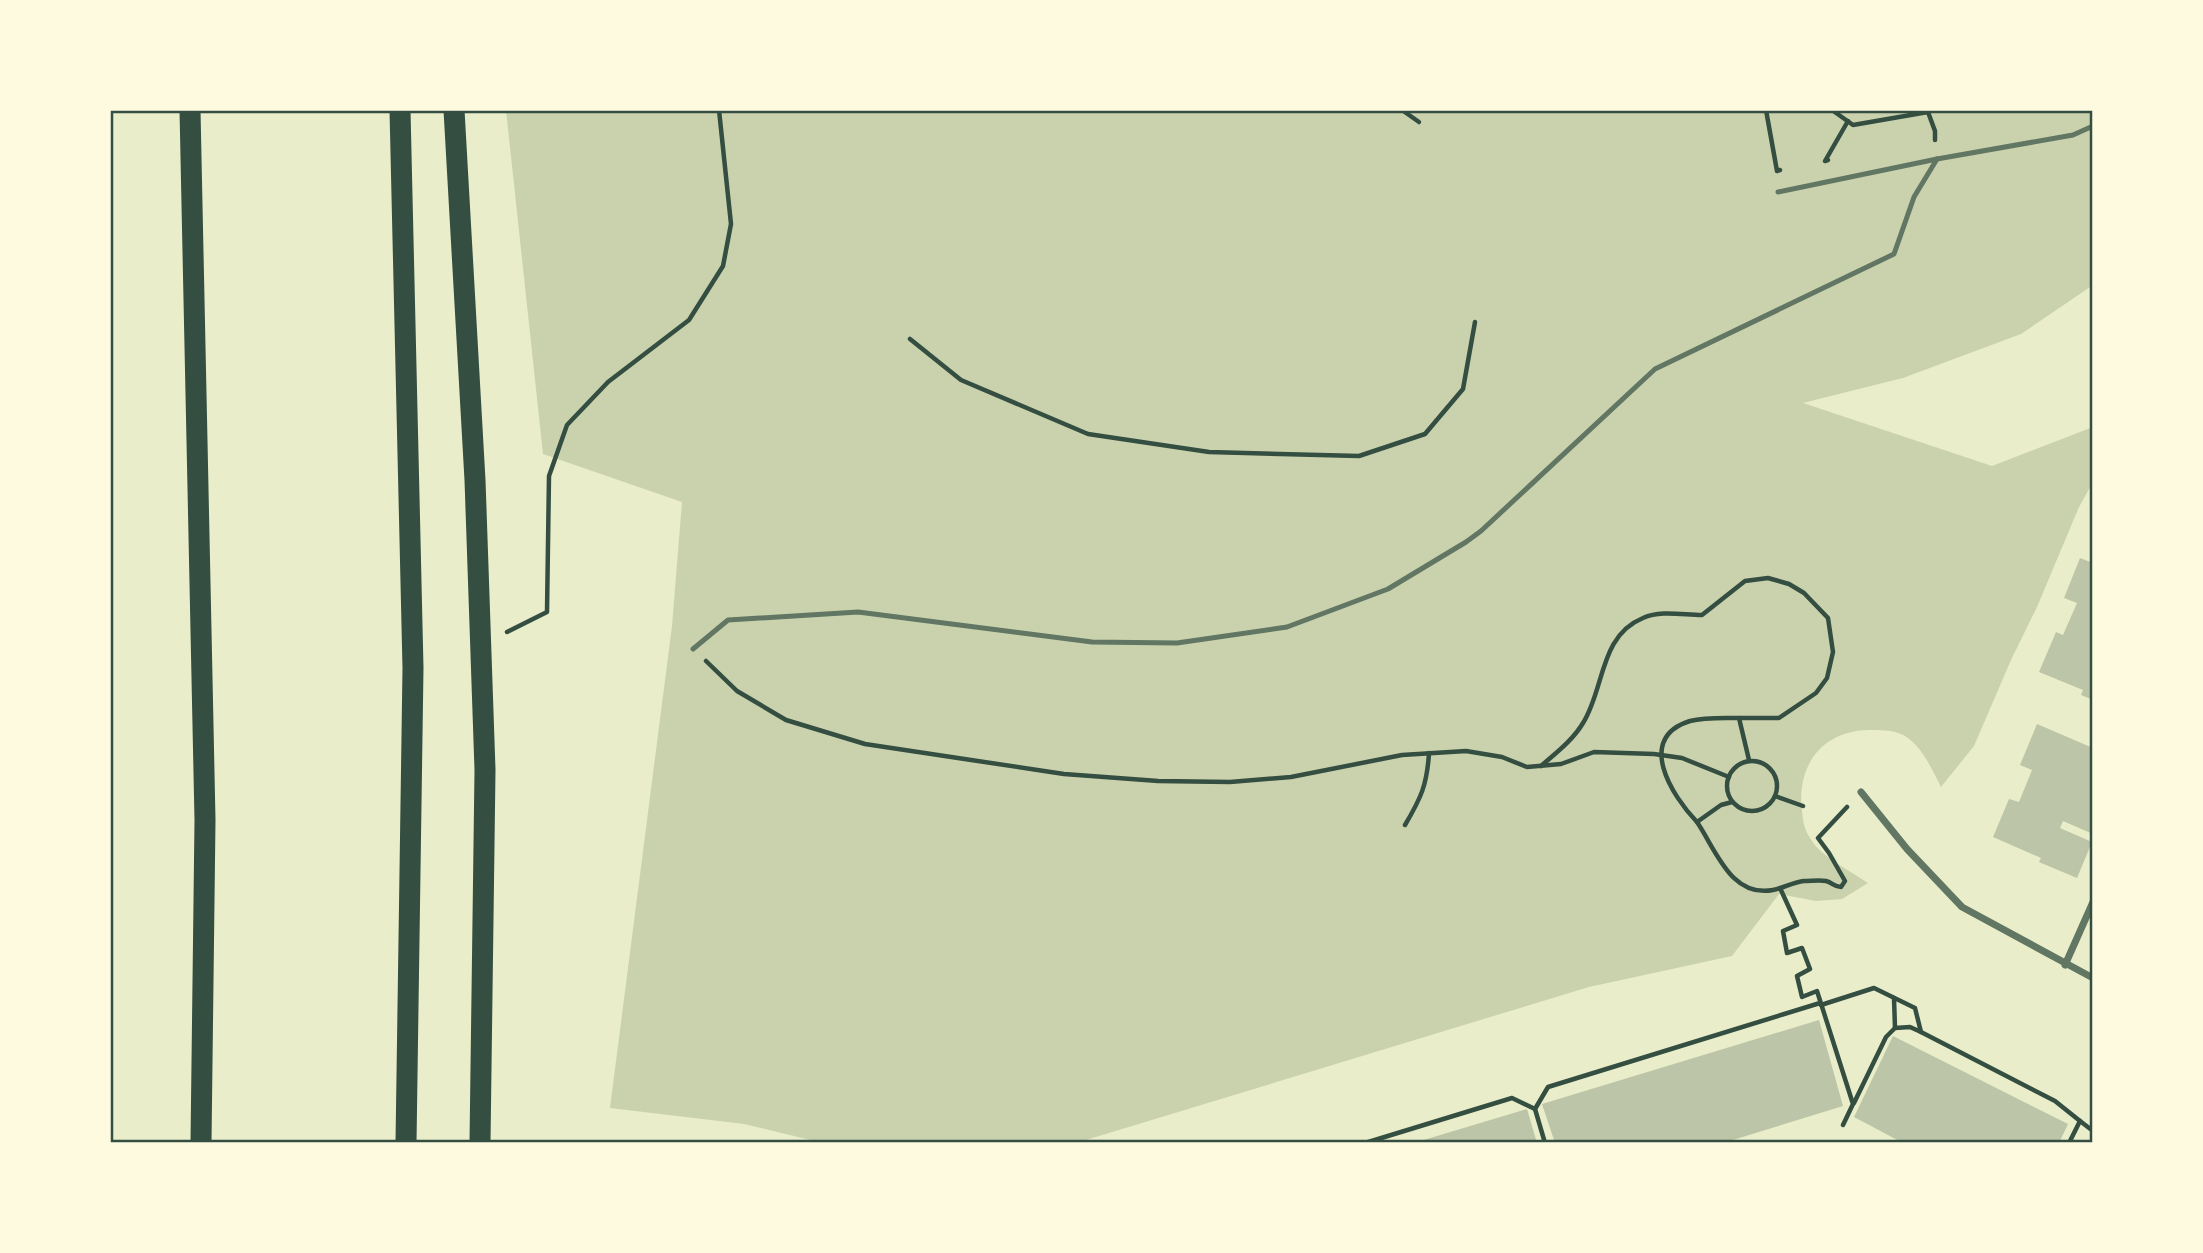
<svg xmlns="http://www.w3.org/2000/svg" width="2203" height="1253" viewBox="0 0 2203 1253" font-family="Arial,sans-serif">
<rect width="100%" height="100%" fill="#e9edc9"/>
<!-- green -->
<path fill="#cad2ad" d="M506,110H2093V285L2021,334L1903,378L1803,403L1992,466L2093,427V482L2079,507L2037,607L2011,660L1974,746L1941,787C1932,770 1924,750 1908,738C1897,730 1884,730 1872,730C1824,729 1796,764 1802,811C1803,822 1805,832 1812,841C1822,857 1852,872 1868,883L1842,899L1816,901L1779,894L1732,956L1589,987L1076,1143H823L744,1124L610,1108L672,626L682,502L543,454Z"/>
<!-- building -->
<g fill="#bcc5a7">
<path d="M2080,558L2093,563V700L2081,695L2083,690L2039,672L2056,632L2063,635L2077,603L2064,598Z"/>
<path d="M2037,724L2093,748L2091,754L2093,755V834L2063,821L2060,828L2092,842L2077,878L2039,862L2041,858L1993,837L2009,799L2019,802L2032,770L2020,765Z"/>
<path d="M1819,1020L1843,1106L1723,1143H1555L1542,1104Z"/>
<path d="M1893,1036L2068,1124L2059,1143H1903L1854,1117Z"/>
<path d="M1527,1109L1537,1143H1417V1142Z"/>
</g>
<g fill="none" stroke-linecap="round" stroke-linejoin="round">
<!-- path -->
<g stroke="#344e41" stroke-width="4.5">
<path d="M1402,110L1419,122"/>
<path d="M1766,110L1777,171L1780,170"/>
<path d="M1832,110L1853,125L1928,112L1935,131V140"/>
<path d="M1828,160L1825,161L1848,121"/>
<path d="M910,339L961,380L1088,434L1209,452L1359,456L1425,434L1463,389L1475,322"/>
<path d="M507,632L547,612L549,476L567,425L608,382L689,320L723,266L731,224L719,110"/>
<path d="M706,661L737,691L786,720L865,744L1064,774L1158,781L1230,782L1291,777L1402,755L1466,751L1502,757L1527,767L1561,764L1594,752L1654,754L1682,758L1729,777"/>
<circle cx="1752" cy="786" r="25"/>
<path d="M1541,766C1556,753 1573,740 1583,723C1605,688 1599,636 1643,618C1661,610 1683,615 1702,615L1745,581L1768,578L1789,584L1804,593L1828,618L1833,652L1827,678L1816,693L1779,718H1739"/>
<path d="M1775,796L1803,806"/>
<path d="M1732,802L1721,805L1697,822C1716,850 1731,898 1773,890C1784,888 1793,882 1804,881C1811,881 1820,880 1826,881C1833,883 1834,887 1841,887L1845,881L1829,853L1818,838L1847,807"/>
<path d="M1697,822C1672,796 1635,738 1690,721C1705,717 1724,718 1739,718L1749,760"/>
<path d="M1405,825C1421,798 1427,785 1429,753"/>
<path d="M1780,888L1797,925L1783,931L1787,953L1802,948L1810,969L1797,976L1802,997L1817,991L1853,1104L1843,1125"/>
<path d="M1894,998L1895,1028"/>
<path d="M1821,1005L1874,988L1915,1008L1921,1032L1910,1027L1895,1028L1886,1037L1854,1103"/>
<path d="M1921,1032L2055,1101L2080,1121L2069,1143"/>
<path d="M2080,1121L2093,1131"/>
<path d="M1365,1143L1512,1098L1535,1109"/>
<path d="M1545,1143L1535,1109L1548,1087L1820,1003"/>
</g>
<!-- service -->
<g stroke="#617663" stroke-width="5">
<path d="M1778,192L1937,159L2073,135L2093,126"/>
<path d="M693,649L728,620L858,612L1092,642L1177,643L1287,627L1388,589L1466,542L1481,531L1655,369L1894,254L1914,197L1937,159"/>
<path d="M1832,1143H1838"/>
</g>
<!-- minor -->
<g stroke="#617663" stroke-width="7">
<path d="M1861,792L1907,849L1962,907L2093,978"/>
<path d="M2065,965L2093,902"/>
</g>
<!-- motorway -->
<g stroke="#344e41" stroke-width="21">
<path d="M190,110L205,820L201,1143"/>
<path d="M400,110L413,668L406,1143"/>
<path d="M454,110L475,480L485,770L480,1143"/>
</g>
</g>
<!-- border -->
<rect width="2203" height="1253" fill="none" stroke="#fefae0" stroke-width="224"/>
<rect x="112" y="112" width="1979" height="1029" fill="none" stroke="#344e41" stroke-width="2.5"/>
</svg>
